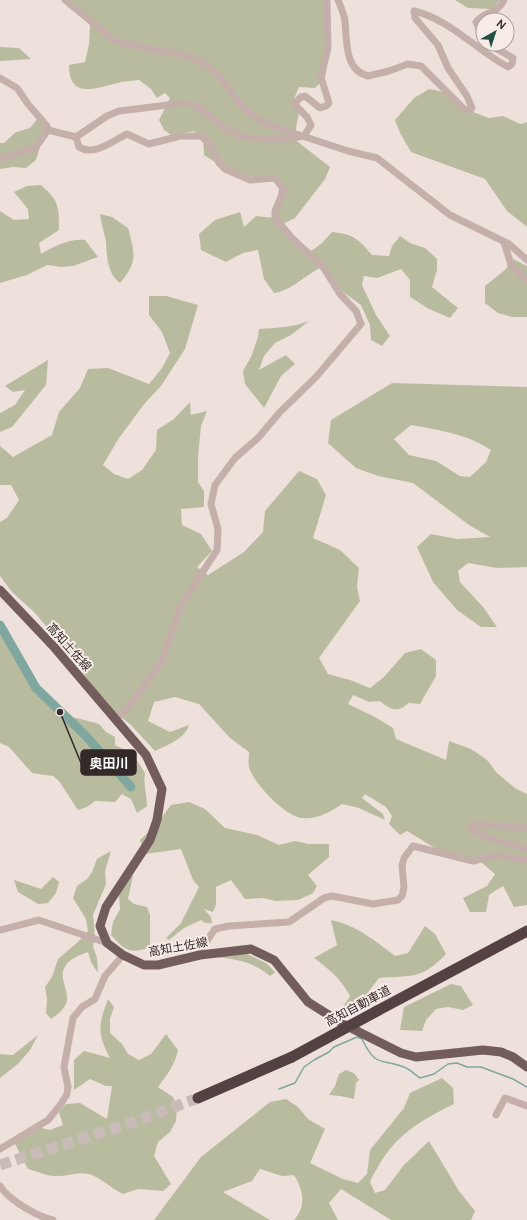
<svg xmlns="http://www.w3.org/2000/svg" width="527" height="1220" viewBox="0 0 527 1220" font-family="'DM Sans','Noto Sans JP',sans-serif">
<rect width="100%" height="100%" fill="#eee1dc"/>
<!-- green -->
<g fill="#b9bb9e" fill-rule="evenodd">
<path d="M62,0H326L328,59L325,78L315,88L299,87L294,99L299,112L294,139L330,167L325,179L295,218L283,224L295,239L311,251L321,244L332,232C353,234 359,239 372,255L389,256L392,246L400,236L410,243L425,248L437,259V270L432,287L458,308L450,318L429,309L410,297V280L401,269L377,278L364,276L362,285L376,315L390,336L382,346L371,340L370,325L361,305L343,292L322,267C305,275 291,291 274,293L264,279L258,250L243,253L226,262L201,250L199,234L215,220L240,212L244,227L256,216L274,218L280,183C253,177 228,172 204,155L203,137L194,131L171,135L164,130L159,120L170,98L165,93L157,98L151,89L139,80C132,81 124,81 117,83C96,88 69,100 69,65L85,62L89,44L90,25L78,12Z"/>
<path d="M455,0H500L492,9L468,8Z"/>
<path d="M0,47L19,48L31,59L0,61Z"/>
<path d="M429,89L444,92L473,112L489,118L503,116L520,124L527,122V227L507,211L485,179L411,152L400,133L395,120L414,98Z"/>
<path d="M38,118L46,127L36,160L26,168L13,167L0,169V143H4L16,132L30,128Z"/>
<path d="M41,185C59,201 59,206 59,230L39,243L41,254C54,246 70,238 85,240L98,257L73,266L61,267L47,265L27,275L0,283V211L14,220L29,219L28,209L14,192L27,186Z"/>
<path d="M100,214L112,217L128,228C135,255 138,261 120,283C107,273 107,257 106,242C105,235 101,223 100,214Z"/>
<path d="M513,259L527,266V317H512L498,313L485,303V286L505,270Z"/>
<path d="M149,296H166L198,305L185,349L161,386L145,403L119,438L103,465L114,474L128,479L142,470L156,450L157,430L174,419L190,402L191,415L207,411L201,426L198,456V482L204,491V507L181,509L182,525L201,534L212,551L197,567L208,575L244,552L263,532L265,511L299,471L317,479L326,495L313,538L340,550L359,568L357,587L360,601L319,658L328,674L350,680L370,688L384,677L405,653L421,649L436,660V676L420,704L409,703C397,713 391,710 380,701L369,702L353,695L348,704L375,717L393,728L396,739L446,760L449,741L471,749L487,760L497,773L515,788L527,794V905L514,907L503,886L489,895L486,912H470L463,898L487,886L495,874L482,863L462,859L438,850L407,831L400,835L389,824L392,816L386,807L365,794L362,798L383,814L385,820L359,808L342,804C330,812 317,820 301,818C285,816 253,783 249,767C248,763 249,756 249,752L230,738L199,704L175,697L154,702L148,721L170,732L189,725C185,739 167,745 155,751L131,725L102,702L76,662L35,613L12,592L0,576V522L7,518L19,500L11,485H0V446L13,457L52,435L59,412L80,388L88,369L108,368L149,384L162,368L170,353L162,332L149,315Z"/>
<path d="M309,321L291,335L275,343L264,356L259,370L286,355L295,364L281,376L264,408L245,384L243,371L251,357L258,337L259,329C277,328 293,327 309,321Z"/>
<path d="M48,360L46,385L12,427L0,432V413L15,405L25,390L13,392L5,386Z"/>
<path d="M392,383L527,387V567L497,568L468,563L458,571L460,582L483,607L497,627H481L457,610L433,582L417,547L431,534L457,539L490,537L469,525L413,483L378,476L356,468L328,443L331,420ZM411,425C439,430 467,434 491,450L486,462L470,477L460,476L436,461L409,455L394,439Z"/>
<path d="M0,624L16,650L29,679L45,697L73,717L99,724L106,732L115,737V745L133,754L145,773C143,785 147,794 147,806L137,813L131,799L122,794L115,802L95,801L87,807L78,810L59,781L53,776L32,773L9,747L0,743Z"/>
<path d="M189,802L205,809L225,828L257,835L279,845L295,841L308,844H329V857L308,875L317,886L313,893L298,900L275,901L263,898L245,899L231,880L216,887V905L213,912L204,909L211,917L212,923H205L201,920L184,928L169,940L166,938L181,923L199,887L193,880L181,849L145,854L140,840L156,825L171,805Z"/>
<path d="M111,851L105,871L106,884L93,915L95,937L93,946L97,958L98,973L91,962L88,952C74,957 61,963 63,979C64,985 67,991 67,997C68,1007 58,1014 51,1019L46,1013L47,999L45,987L52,977L58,959L79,941L88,931L86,919L73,898L77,886L87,879L92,872L97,859Z"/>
<path d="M133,875L128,899L134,904L147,907L150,915V947C131,955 124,950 111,935L113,922L120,909L119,896L126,878Z"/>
<path d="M53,877L59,882L56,893L48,903L38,904L18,892L14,880L41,889Z"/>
<path d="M331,920C358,926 374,940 395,956L408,953L425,926L435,934L446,954C422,980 412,975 379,978L369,991L366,1007L349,1017L343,1007L350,996C341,979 329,969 314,958L337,945Z"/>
<path d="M245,953L266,963L275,972L270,976C252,961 233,958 210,957Z"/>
<path d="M451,984L461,986L473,1005L463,1010L448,1007L436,1009L426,1020L422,1031L400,1030L404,1007Z"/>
<path d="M108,999L114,1007L110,1019V1033L122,1044L128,1054L139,1060L151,1054L166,1034L178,1050C175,1065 167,1075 158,1087L173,1097L177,1107L176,1121L170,1132L158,1142L154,1156L171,1184L163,1191L138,1189L123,1194C110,1188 102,1178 89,1174C77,1171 66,1177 55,1176C46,1176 37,1171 28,1169L15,1144L18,1134L33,1126L50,1130L63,1125L59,1112L66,1104L80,1103L107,1119L112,1086H106L90,1079L74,1090V1060L84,1051L110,1058C97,1033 98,1026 108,999Z"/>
<path d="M38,1035L30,1050L19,1063L0,1078V1054L13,1055Z"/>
<path d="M346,1070L354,1073L359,1080L356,1083L354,1099L340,1096L329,1095L335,1086L339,1074Z"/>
<path d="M442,1078L453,1088L454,1104C412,1125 391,1138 370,1182L375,1193L385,1190L403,1166L429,1141L459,1191L475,1211L471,1220H391L341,1189L329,1203L338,1220H294C307,1206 303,1189 294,1175L282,1176L260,1169L252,1181L223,1192L270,1220H154L201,1157L270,1102L286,1099L298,1107L308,1119L325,1129L310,1163L343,1179L358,1183L367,1174L370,1150L404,1108L410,1093Z"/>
</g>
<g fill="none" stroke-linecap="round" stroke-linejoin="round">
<!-- stream -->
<path stroke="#7fa79f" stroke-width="1.5" d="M279,1089L295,1083L304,1067L314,1060L329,1052L334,1047L357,1037L362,1039C376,1068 380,1058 404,1067C410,1069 415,1075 420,1078L434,1074L448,1064L457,1063L467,1067H481L513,1079L527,1087"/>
<!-- river -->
<path stroke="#7fa79f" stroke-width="9" d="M0,625L36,688L85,735L131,787"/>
<!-- highway-tunnel -->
<path stroke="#c9bcb8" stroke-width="11" stroke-dasharray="11 5.5" stroke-linecap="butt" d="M0,1165L137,1121L198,1098"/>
<!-- minor -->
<g stroke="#c5afaa" stroke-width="7">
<path d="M65,0L114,40L125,44L180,54L202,62L219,75L243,108L256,118L272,126L348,151L377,158L450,215L509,244L527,260"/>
<path d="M338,0C341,7 344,14 345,21C347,40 344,70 368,76L389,71L408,64L421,66L465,110H470L472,108L467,96L448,68L438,45L415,18L414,11C451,20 476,50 508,67L512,64L513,58L488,44"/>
<path d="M483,37L476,22C486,10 497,15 504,0"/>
<path d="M0,78L17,88L28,104L47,126L48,130L36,147L0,159"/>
<path d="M48,130L76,137L107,116L119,111L185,103L199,107L223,127L241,136L261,139H288L304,136L311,125L307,117L295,105V103L301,97L305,96L320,108L326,106L329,103L321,77L328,48L327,0"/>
<path d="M76,137L79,147C94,157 114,140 127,134L149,144L180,136H201L209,143L219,163L225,169L250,180L275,178L284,190L275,211V218L292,238L323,267L340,294L356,311L361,324L316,377L280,412L258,438L235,458L215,485L211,504L218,529L217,550L180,607L162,661L130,705L116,719"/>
<path d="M504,242L511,265L527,281"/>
<path d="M527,828L476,824L472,825L471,829L488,838L527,849"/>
<path d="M0,930L39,920L107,943"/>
<path d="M200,955L202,948L215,929L229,926L289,922L324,898L332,896L373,904L398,900L402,896L404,887L402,866L404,858L413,846L473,861L496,855L527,860"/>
<path d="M496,1115L505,1098L527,1106"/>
<path d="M0,1149L48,1120L61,1104L67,1094L68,1087L64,1067L73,1018L82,1007L95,999L105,976L123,955"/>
<path d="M0,1186C9,1200 36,1216 53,1220"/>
</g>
<!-- major -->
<path stroke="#735d5c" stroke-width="9" d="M0,590L54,647L146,755L162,789L157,820L150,840L106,907L100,926L107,943L123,955L144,965H158L200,955L251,949L274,960L308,1002L343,1024L401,1053L416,1057L483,1050L501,1052L513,1057L527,1067"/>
<!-- highway -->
<g stroke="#534241" stroke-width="11">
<path d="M377,1011L527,931"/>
<path d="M198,1098L292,1057"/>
</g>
<!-- highway-bridge -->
<path stroke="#534241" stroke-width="11" d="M292,1057L377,1011"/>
</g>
<g text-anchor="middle" stroke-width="4" stroke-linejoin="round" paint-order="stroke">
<!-- street labels -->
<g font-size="12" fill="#332928" stroke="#f7ece8">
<text transform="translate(69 647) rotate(48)" y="4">高知土佐線</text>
<text transform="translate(178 947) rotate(-10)" y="4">高知土佐線</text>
<text transform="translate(358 1006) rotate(-28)" y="4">高知自動車道</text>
</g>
</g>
<!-- callouts -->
<path fill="none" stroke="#332928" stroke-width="1.5" d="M60 712L81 763"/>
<circle fill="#332928" stroke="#f7ece8" stroke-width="1.5" cx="60" cy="712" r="4"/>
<rect fill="#332928" stroke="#332928" stroke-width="1.5" x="81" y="750" width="55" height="25" rx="4"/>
<g font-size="13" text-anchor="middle" font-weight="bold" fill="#fff">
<text x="109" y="768">奥田川</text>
</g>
<!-- north arrow -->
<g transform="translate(495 32) rotate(39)"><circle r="19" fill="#f7ece8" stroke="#a99e9b"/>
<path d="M0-3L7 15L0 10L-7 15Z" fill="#244f47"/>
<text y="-6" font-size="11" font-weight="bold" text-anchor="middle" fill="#332928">N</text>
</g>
</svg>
